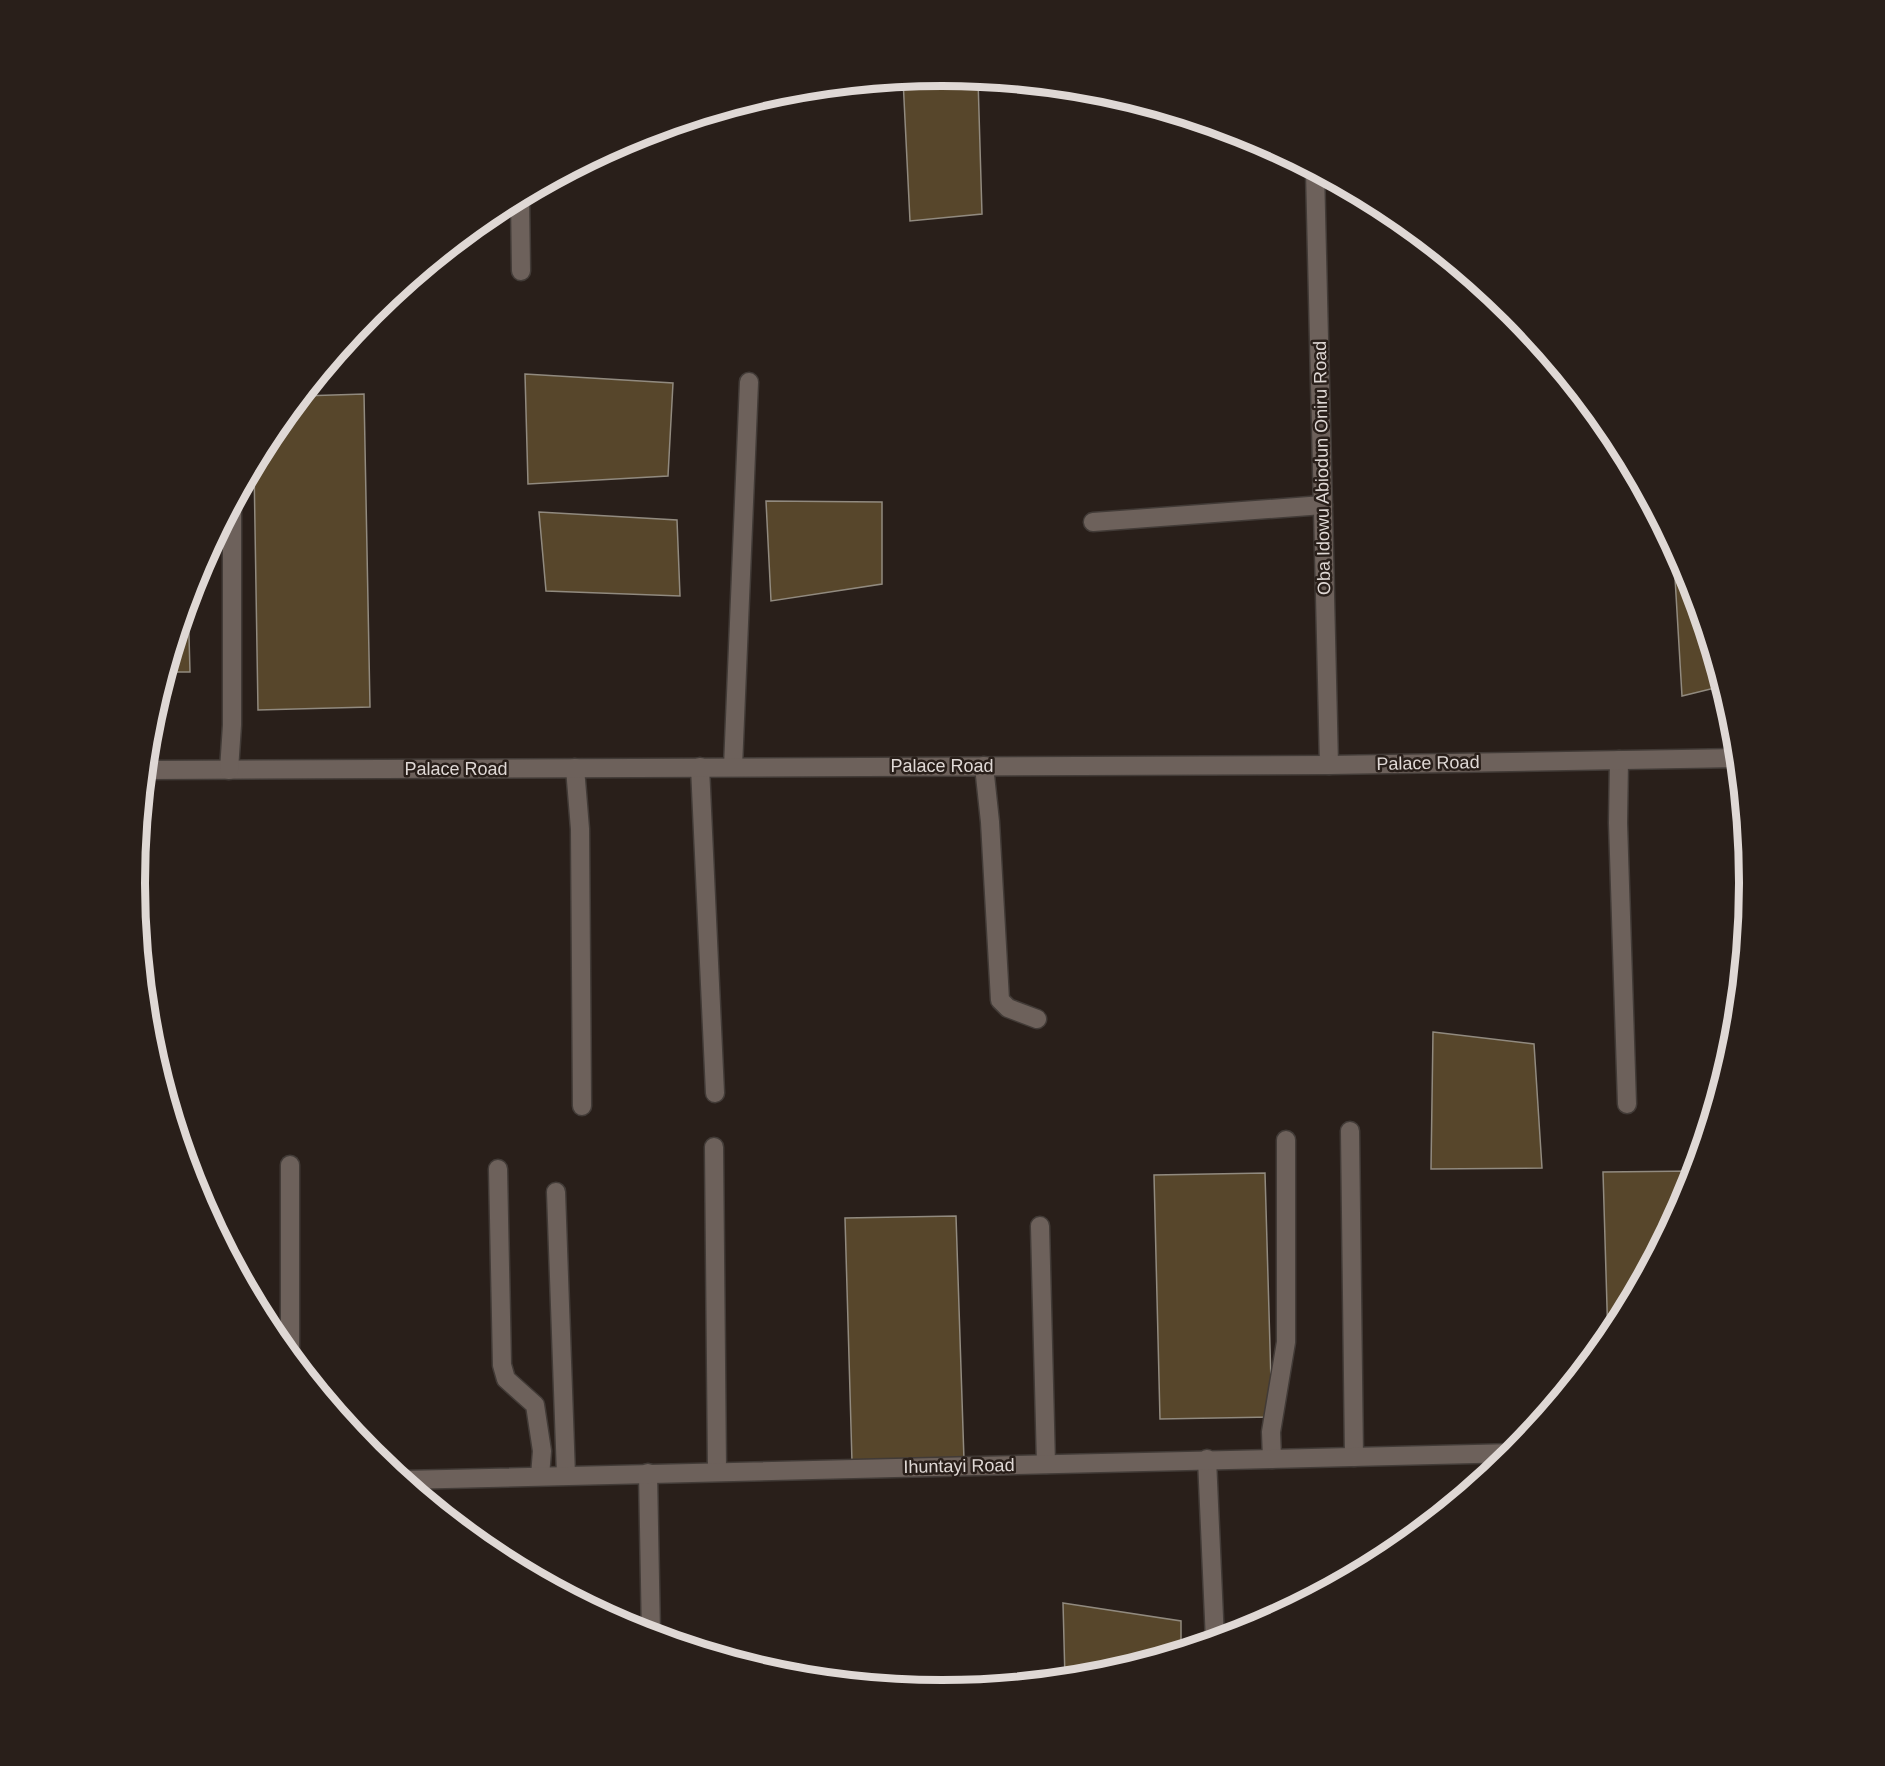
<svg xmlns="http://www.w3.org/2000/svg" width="1885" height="1766" viewBox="0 0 1885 1766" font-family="Helvetica,sans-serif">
<rect width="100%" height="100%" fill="#291f1a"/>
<!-- building -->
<g fill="#57462b" stroke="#918a7f" stroke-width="1.5">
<path d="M943,75L978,79L982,214L910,221L903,79Z"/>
<path d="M525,374L673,383L668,476L528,484Z"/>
<path d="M364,394L370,707L258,710L254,466L271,434L302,396Z"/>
<path d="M766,501L882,502V584L771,601Z"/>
<path d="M539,512L677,520L680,596L546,591Z"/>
<path d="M1673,544L1689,574L1723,686L1682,696Z"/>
<path d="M188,600L190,672H166Z"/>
<path d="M1433,1032L1534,1044L1542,1168L1431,1169Z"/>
<path d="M1695,1171L1689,1193L1608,1340L1603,1172Z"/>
<path d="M1265,1173L1272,1417L1160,1419L1154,1175Z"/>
<path d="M956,1216L964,1460L852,1462L845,1218Z"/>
<path d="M1063,1603L1181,1621V1651L1100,1676L1065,1679Z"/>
</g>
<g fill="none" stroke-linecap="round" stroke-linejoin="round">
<defs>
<g id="minor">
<path d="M1315,170L1329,765"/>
<path d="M520,197L521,271"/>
<path d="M1093,522L1323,505"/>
<path d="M1619,760L1618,823L1627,1104"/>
<path d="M984,766L990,822L1000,1000L1008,1008L1037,1019"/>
<path d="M700,767L715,1093"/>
<path d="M733,767L749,382"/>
<path d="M575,768L580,829L582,1106"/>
<path d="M146,770L1329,765L1738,758"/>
<path d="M229,770L232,725V506"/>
<path d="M1350,1131L1354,1457"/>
<path d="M714,1147L717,1471"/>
<path d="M290,1165V1356"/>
<path d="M498,1169L502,1365L506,1379L535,1405L542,1451L540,1476"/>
<path d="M556,1192L566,1475"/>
<path d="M1040,1226L1046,1464"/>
<path d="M1207,1459L1215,1641"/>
<path d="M1272,1459L1271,1432L1286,1342V1140"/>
<path d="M648,1473L651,1635"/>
<path d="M403,1480L1515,1453"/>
</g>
</defs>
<!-- minor casing -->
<use href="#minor" stroke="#423b37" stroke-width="21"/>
<!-- minor -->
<use href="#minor" stroke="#6d615b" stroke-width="18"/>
</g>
<g text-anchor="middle" stroke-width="5" stroke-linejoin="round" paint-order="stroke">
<!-- street labels -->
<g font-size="18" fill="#dfd8d5" stroke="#291f1a">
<text transform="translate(1322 468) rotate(-91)" y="6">Oba Idowu Abiodun Oniru Road</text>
<text transform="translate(1428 763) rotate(-1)" y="6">Palace Road</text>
<text x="942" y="772">Palace Road</text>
<text x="456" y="775">Palace Road</text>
<text transform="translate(959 1466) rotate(-1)" y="6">Ihuntayi Road</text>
</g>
</g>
<!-- crop -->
<path d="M0 0H1885V1766H0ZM145 883a797 797 0 1 1 1594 0a797 797 0 1 1-1594 0Z" fill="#291f1a" fill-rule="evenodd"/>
<path fill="none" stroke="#dfd8d5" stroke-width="8" d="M145 883a797 797 0 1 1 1594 0a797 797 0 1 1-1594 0Z"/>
</svg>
